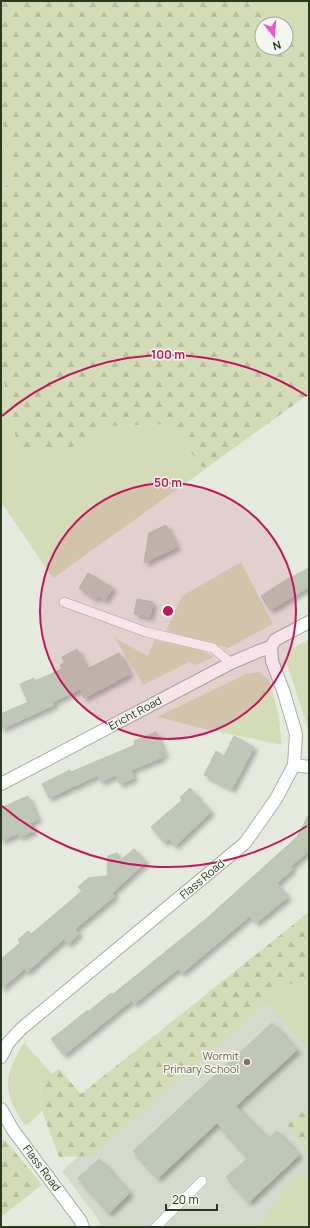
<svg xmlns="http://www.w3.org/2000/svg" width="310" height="1228" viewBox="0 0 310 1228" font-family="Manrope,sans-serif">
<defs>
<pattern id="forest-firs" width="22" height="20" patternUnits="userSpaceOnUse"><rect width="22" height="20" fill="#d4dcb7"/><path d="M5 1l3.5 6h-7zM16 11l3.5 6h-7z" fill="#b6be9d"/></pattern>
<filter id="shadow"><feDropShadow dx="3.5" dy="3.5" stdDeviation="2" flood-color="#0004"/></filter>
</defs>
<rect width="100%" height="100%" fill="#e5eadf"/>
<!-- built -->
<path fill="#d4dacd" d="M309,953V1227H101L98,1219L62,1171Z"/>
<!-- green -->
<g fill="#d4dcb7">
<path d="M247,1H309V56L286,35V24H273Z"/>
<path d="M1,106L13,178L1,193Z"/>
<path d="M1,367L19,454L87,445L110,426L170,424L204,470L53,578L1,502Z"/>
<path d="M241,562L273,624L228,648L166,631L182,596Z"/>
<path d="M115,638L148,656L155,640L199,649L214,657L195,665L189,662L143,685Z"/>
<path d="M309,639V732L287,664L288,651Z"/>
<path d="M259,672L269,680L278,712L282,745L205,729L157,717L246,674Z"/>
<path d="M309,982V1049L267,1003L289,984Z"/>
<path d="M24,1043L52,1074L40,1083L42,1111L26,1126C2,1095 3,1075 24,1043Z"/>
<path d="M309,1174V1227H257L296,1175Z"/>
</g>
<!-- forest -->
<g fill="url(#forest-firs)">
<path d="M1,1H247L273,24H262V48H286V35L309,56V394L204,470L170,424L110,426L87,445L19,454L1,367V193L13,178L1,113Z"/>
<path d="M309,912V982L289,984L92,1156L59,1157L42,1111L40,1082L59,1069L81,1094Z"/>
<path d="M309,1107V1153L287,1125Z"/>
<path d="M3,1140L6,1141L42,1185L1,1217V1168L3,1153L1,1142Z"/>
</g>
<!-- building -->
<g fill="#bfc8b7" stroke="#bac4b1" filter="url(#shadow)">
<path d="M166,525L177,547L144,563L149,533Z"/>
<path d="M309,568V587L270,610L261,596L284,581Z"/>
<path d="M88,573L113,588L105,600L98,596L96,599L79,588Z"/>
<path d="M137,599L153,602L150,617L134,614Z"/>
<path d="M77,649L87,669L119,653L130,674L84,698L80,689L53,702L54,705L1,729V714L28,702L20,684L34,678L35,681L62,669L60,665L65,663L62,657Z"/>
<path d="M156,732L165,755L157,750L163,757L131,770L134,778L120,784L116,775L101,782L98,775L49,798L42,784L70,770L71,772L135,745L134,741Z"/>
<path d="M234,736L254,747L232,789L204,775L216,751L224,756Z"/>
<path d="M190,788L211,812L175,846L169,839L165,843L151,827L182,800L180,797Z"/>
<path d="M28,796L38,819L30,823L34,831L20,837L19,833L1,841V808Z"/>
<path d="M309,814V851L290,867L293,869L277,883L288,897L256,923L250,916L182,973L178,969L134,1004L132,1000L64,1055L51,1039L88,1010L89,1011L111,993L112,995L206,919L297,837Z"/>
<path d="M134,849L146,862L112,893L115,896L75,929L79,934L68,944L64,939L27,972L24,969L1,989V959L20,943L18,940L28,931L31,934L82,891L78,887L88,878L107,876L108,856L117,853L122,859Z"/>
<path d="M272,1023L297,1050L236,1106L268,1139L277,1131L299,1155L249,1202L226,1177L248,1158L217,1123L158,1178L133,1151Z"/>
<path d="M99,1159L130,1193L109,1213L78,1178Z"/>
</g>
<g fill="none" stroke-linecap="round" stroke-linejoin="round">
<defs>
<g id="lane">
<path d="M64,602L146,632L213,648L231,663"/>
<path d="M156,1227L202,1181"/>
</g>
<g id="street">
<path d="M271,647L275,640L309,622"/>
<path d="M294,765L309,767"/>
<path d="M1,784L231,663L259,651L271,647"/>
<path d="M1,1057L8,1043L21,1029L245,843L276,799L294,765L296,734L284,693L272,661L271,647"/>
<path d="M1,1109L13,1130L80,1220L83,1227"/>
</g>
</defs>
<!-- lane casing -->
<use href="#lane" stroke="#a9b2a2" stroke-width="10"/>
<!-- street casing -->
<use href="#street" stroke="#a9b2a2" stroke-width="14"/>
<!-- lane -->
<use href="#lane" stroke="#fff" stroke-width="9"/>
<!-- street -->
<use href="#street" stroke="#fff" stroke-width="12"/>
</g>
<!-- distance rings -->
<circle cx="168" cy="611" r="128" fill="#c2185b" fill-opacity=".12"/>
<g fill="none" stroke="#c2185b" stroke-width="2">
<circle cx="168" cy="611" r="128"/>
<path d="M307 826A256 256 0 0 1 2 806M2 416A256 256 0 0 1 307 396"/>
</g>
<!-- markers -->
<circle fill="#8d6e63" stroke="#f3f7ef" stroke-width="1.5" cx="247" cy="1062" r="4"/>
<g text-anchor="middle" stroke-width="3" stroke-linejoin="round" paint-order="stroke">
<!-- street labels -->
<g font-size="11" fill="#283a20" stroke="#f3f7ef">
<text transform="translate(135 713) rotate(-28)" y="4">Ericht Road</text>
<text transform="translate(202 879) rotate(-40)" y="4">Flass Road</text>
<text transform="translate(42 1168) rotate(53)" y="4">Flass Road</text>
</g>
<!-- education labels -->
<g font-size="11" fill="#785e54" stroke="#f3f7ef" text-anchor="end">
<text x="239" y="1060">Wormit<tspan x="239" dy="13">Primary School</tspan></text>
</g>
</g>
<circle cx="168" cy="611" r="6" fill="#c2185b" stroke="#f3f7ef" stroke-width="2"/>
<g font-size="12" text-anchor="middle" font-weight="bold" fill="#c2185b" stroke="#f3f7ef" stroke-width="3" stroke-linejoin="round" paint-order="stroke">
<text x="168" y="359">100 m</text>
<text x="168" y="487">50 m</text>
</g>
<!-- border -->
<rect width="310" height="1228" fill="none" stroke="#283a20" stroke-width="4"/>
<!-- north arrow -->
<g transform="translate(274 36) rotate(163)"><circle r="19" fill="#f3f7ef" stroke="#a2ab9c"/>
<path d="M0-3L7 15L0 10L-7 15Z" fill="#f255d2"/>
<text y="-6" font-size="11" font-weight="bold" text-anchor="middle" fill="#283a20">N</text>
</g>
<!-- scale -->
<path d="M166 1204v6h51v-6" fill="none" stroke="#283a20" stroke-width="2"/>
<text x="172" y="1204" font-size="12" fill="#283a20" stroke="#f3f7ef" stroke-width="3" paint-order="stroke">20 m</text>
</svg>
